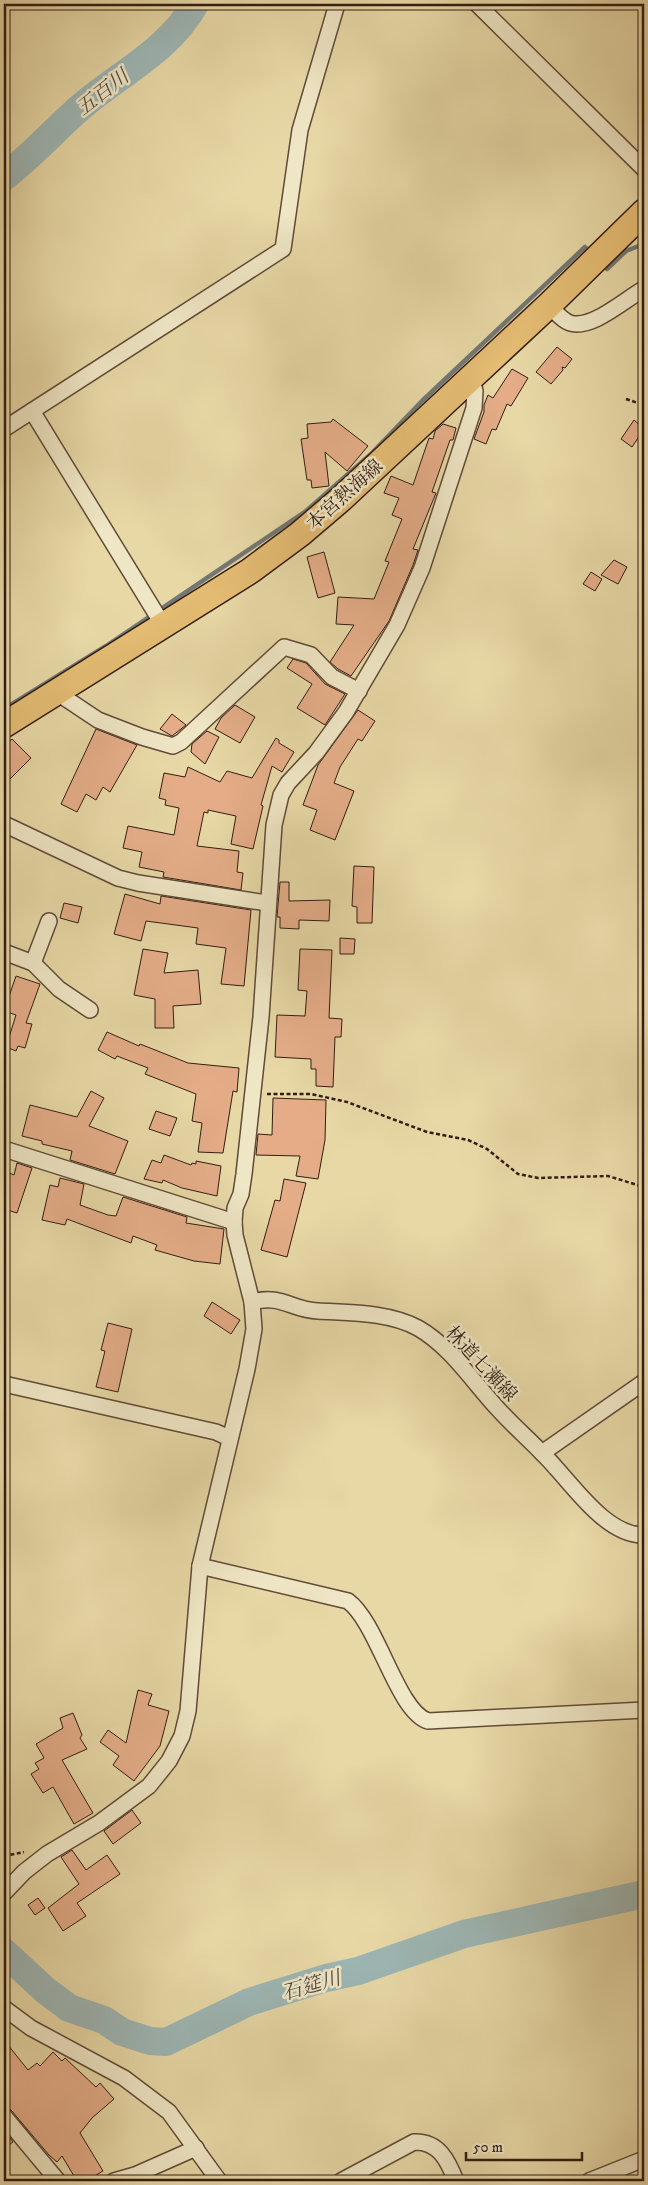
<svg xmlns="http://www.w3.org/2000/svg" width="648" height="2185" viewBox="0 0 648 2185" font-family="'IM FELL DW Pica','Noto Serif JP',serif">
<rect width="100%" height="100%" fill="#e7d8a6"/>
<filter id="stains"><feTurbulence type="fractalNoise" baseFrequency=".004" numOctaves="4"/><feColorMatrix values="0 0 0 0 .2 0 0 0 0 .09 0 0 0 0 .02 0 0 0 .5 -.17"/></filter>
<radialGradient id="worn" r=".72"><stop offset=".6" stop-color="#630" stop-opacity="0"/><stop offset="1" stop-color="#630" stop-opacity=".3"/></radialGradient>
<g fill="none" stroke-linecap="round" stroke-linejoin="round">
<!-- stream -->
<g stroke="#737874" stroke-width="4.5">
<path d="M601,263L607,269L626,251L644,244"/>
<path d="M4,709L106,646L306,511L371,454L422,401L585,247L590,252"/>
</g>
<!-- river -->
<g stroke="#9db6b4" stroke-width="28">
<path d="M4,177C29,158 51,134 74,113C114,76 168,53 195,4"/>
<path d="M4,1952L45,1990L69,2008L104,2020L122,2032L150,2041L166,2042L249,2002L326,1978L358,1971L464,1934L644,1894"/>
</g>
</g>
<!-- building -->
<g fill="#e4ad88" stroke="#331c13">
<path d="M557,347L572,359L565,368L562,367L563,370L551,384L536,372Z"/>
<path d="M512,369L528,378L511,406L507,404L496,430L492,429L486,444L474,439L484,412V405L488,395L493,398Z"/>
<path d="M333,419L368,446L347,471L325,452L329,486L312,488L311,480H307L301,439L308,438L307,424L331,422Z"/>
<path d="M634,420L644,429L632,447L621,439Z"/>
<path d="M443,424L456,428L453,440H450L432,492L436,493L413,549L418,550L413,565L389,621L351,676L338,669L330,662L354,625L336,624L338,597L374,599L389,562L385,561L402,519L392,515L399,498L384,493L391,476L413,485L429,438L433,439L435,431Z"/>
<path d="M324,552L335,593L318,598L307,557Z"/>
<path d="M614,560L627,567L618,584L601,575Z"/>
<path d="M591,572L602,579L595,591L583,584Z"/>
<path d="M293,659L306,663L325,684L345,694L325,725L297,708L312,684L287,668Z"/>
<path d="M235,705L255,717L240,743L215,729L221,718Z"/>
<path d="M358,710L375,721L362,741L358,739L340,767L334,783L354,791L335,840L310,830L317,810L303,805L318,765Z"/>
<path d="M172,714L186,725L172,736L160,729Z"/>
<path d="M96,729L137,745L110,792L103,787L96,800L86,794L77,812L61,804Z"/>
<path d="M207,731L219,737L205,764L191,752L192,744Z"/>
<path d="M276,738L279,740V743L294,752L282,772L272,766L261,805L263,806L253,849L231,844L236,816L208,810V813L204,812L197,846L239,851L237,872L243,873L241,890L163,877L164,872L139,867L142,852L123,848L128,826L174,835L179,808L165,805L166,800L159,798L164,773L185,777L188,767L220,782L227,771L252,778Z"/>
<path d="M12,739L31,758L4,785V747Z"/>
<path d="M354,866L374,867L372,923H357V907L352,906Z"/>
<path d="M280,882H289V901L330,900L329,921L299,920V929L280,928V917H277Z"/>
<path d="M125,894L160,904L161,896L251,910L244,986L221,984L226,948L196,944L198,928L146,921L141,941L114,934Z"/>
<path d="M64,903L82,907L78,923L60,918Z"/>
<path d="M340,938L355,939L354,954H340Z"/>
<path d="M143,949L168,953L164,973L198,970L201,1004L173,1006L174,1028H155V999L134,995Z"/>
<path d="M300,949L332,950L329,1018L342,1019L341,1037H335L333,1087L316,1086V1069H311V1059L275,1057L277,1015L305,1016L307,991L298,990Z"/>
<path d="M16,976L40,984L26,1023L32,1024L25,1048L18,1046L16,1051L6,1047L16,1015L4,1011Z"/>
<path d="M107,1032L139,1046L140,1044L188,1063L239,1068L237,1092L233,1091L223,1153L198,1152L202,1123L192,1121L196,1094L145,1074L148,1068L117,1056L115,1059L98,1050Z"/>
<path d="M91,1091L104,1098L89,1126L128,1141L115,1174L70,1160L72,1151L42,1144V1141L22,1136L30,1105L77,1117Z"/>
<path d="M273,1098L326,1100L325,1140L318,1179L296,1176L300,1156L256,1155L258,1134L272,1135Z"/>
<path d="M156,1111L177,1118L170,1136L149,1129Z"/>
<path d="M164,1155L191,1165L192,1163L196,1164V1161L221,1166L217,1196L182,1188L163,1180L162,1183L144,1179L152,1160L161,1163Z"/>
<path d="M17,1163L32,1168L17,1213L4,1209V1182L7,1172L14,1175Z"/>
<path d="M60,1178L84,1184L80,1205L108,1215L116,1216L123,1197L187,1217L186,1223L224,1229L220,1264L194,1261L155,1250L157,1245L133,1236L131,1243L67,1219L65,1225L42,1220L50,1185L58,1187Z"/>
<path d="M284,1179L306,1183L287,1257L261,1250L275,1200L280,1201Z"/>
<path d="M212,1302L240,1320L231,1334L204,1316Z"/>
<path d="M108,1323L132,1329L118,1392L96,1387L105,1351L101,1350Z"/>
<path d="M138,1690L152,1694L148,1705L169,1711L160,1746L134,1781L113,1765L119,1756L100,1742L108,1730L126,1743Z"/>
<path d="M73,1713L82,1735L80,1738L87,1749L62,1760L93,1813L74,1824L53,1787L43,1793L31,1774L39,1769L35,1763L44,1758L36,1744L63,1728L60,1718Z"/>
<path d="M132,1810L141,1823L113,1844L104,1831Z"/>
<path d="M72,1850L86,1870L107,1855L120,1874L77,1903L86,1916L63,1931L48,1908L79,1884L61,1857Z"/>
<path d="M38,1898L45,1908L35,1915L28,1905Z"/>
<path d="M4,2040L28,2070L37,2063L40,2066L53,2052L62,2061L65,2058L96,2087L100,2083L114,2099L92,2118L80,2133L103,2171L86,2181H77L62,2156L57,2162L49,2155L11,2110L4,2107Z"/>
<path d="M4,2130L13,2142L4,2149Z"/>
</g>
<g fill="none" stroke-linecap="round" stroke-linejoin="round">
<defs>
<g id="minor">
<path d="M477,4L644,169"/>
<path d="M549,305C555,311 561,320 570,323C592,330 625,299 644,289"/>
<path d="M32,411L163,625"/>
<path d="M4,429L283,249L300,130L337,4"/>
<path d="M56,692L98,720L142,737L173,746L181,742L284,647L311,655L332,677L359,691"/>
<path d="M4,824L118,878L138,883L267,903"/>
<path d="M4,952L33,963L59,989L90,1010"/>
<path d="M33,963L49,921"/>
<path d="M4,1149L234,1222"/>
<path d="M252,1302C282,1294 291,1310 318,1311C350,1313 389,1312 418,1328C450,1346 473,1382 498,1409C516,1429 538,1447 556,1468C577,1491 609,1536 644,1535"/>
<path d="M4,1384L216,1432L229,1438"/>
<path d="M542,1453L644,1382"/>
<path d="M200,1566L348,1601C378,1623 397,1711 428,1721L644,1710"/>
<path d="M4,1893L24,1872L47,1854L99,1823L149,1786L169,1761L182,1736L188,1711L200,1566L247,1369L254,1329L252,1302L235,1235L234,1222L235,1208L241,1194L244,1174L261,1017L274,825L281,795L288,783L316,753L346,712L397,625L422,568L474,408L475,391L471,377"/>
<path d="M4,2008L31,2028L124,2078L169,2112L219,2181"/>
<path d="M4,2116L58,2181"/>
<path d="M114,2181L135,2175L196,2148"/>
<path d="M341,2181L414,2142C439,2141 448,2161 456,2181"/>
<path d="M589,2181L644,2159"/>
</g>
<path id="primary" d="M4,725L250,571L300,534L341,499L549,305L644,212"/>
</defs>
<!-- minor casing -->
<use href="#minor" stroke="#604b38" stroke-width="18"/>
<!-- primary casing -->
<use href="#primary" stroke="#331c13" stroke-width="28"/>
<!-- path -->
<g stroke="#331c13" stroke-width="2.5" stroke-dasharray="4 2.5" stroke-linecap="butt">
<path d="M626,399L644,405"/>
<path d="M267,1094H311L347,1102L427,1132L468,1140L487,1149L518,1174L538,1178L608,1176L644,1187"/>
<path d="M4,1856L24,1852"/>
</g>
<!-- minor -->
<use href="#minor" stroke="#efe6c5" stroke-width="15"/>
<!-- primary -->
<use href="#primary" stroke="#e4bc73" stroke-width="25"/>
</g>
<g text-anchor="middle" stroke-width="5" stroke-linejoin="round" paint-order="stroke">
<!-- street labels -->
<g font-size="19" fill="#331c13" stroke="#efe6c5">
<text transform="translate(344 494) rotate(-42)" y="7">本宮熱海線</text>
<text transform="translate(482 1363) rotate(47)" y="7">林道七瀬線</text>
</g>
<!-- water labels -->
<g font-size="20" font-style="italic" fill="#534a43" stroke="#efe6c5">
<text transform="translate(102 92) rotate(-38)" y="7">五百川</text>
<text transform="translate(311 1985) rotate(-16)" y="7">石筵川</text>
</g>
</g>
<!-- margin -->
<rect width="648" height="2185" fill="none" stroke="#e7d8a6" stroke-width="20"/>
<rect x="5" y="5" width="638" height="2175" fill="none" stroke="#331c13" stroke-width="2.5"/>
<rect x="10" y="10" width="628" height="2165" fill="none" stroke="#331c13"/>
<!-- scale -->
<path d="M466 2152v8h116v-8" fill="none" stroke="#331c13" stroke-width="2.5"/>
<text x="473" y="2152" font-size="15" fill="#331c13" stroke="#efe6c5" stroke-width="4" paint-order="stroke">50 m</text>
<rect width="100%" height="100%" filter="url(#stains)"/>
<rect width="100%" height="100%" fill="url(#worn)"/>
</svg>
